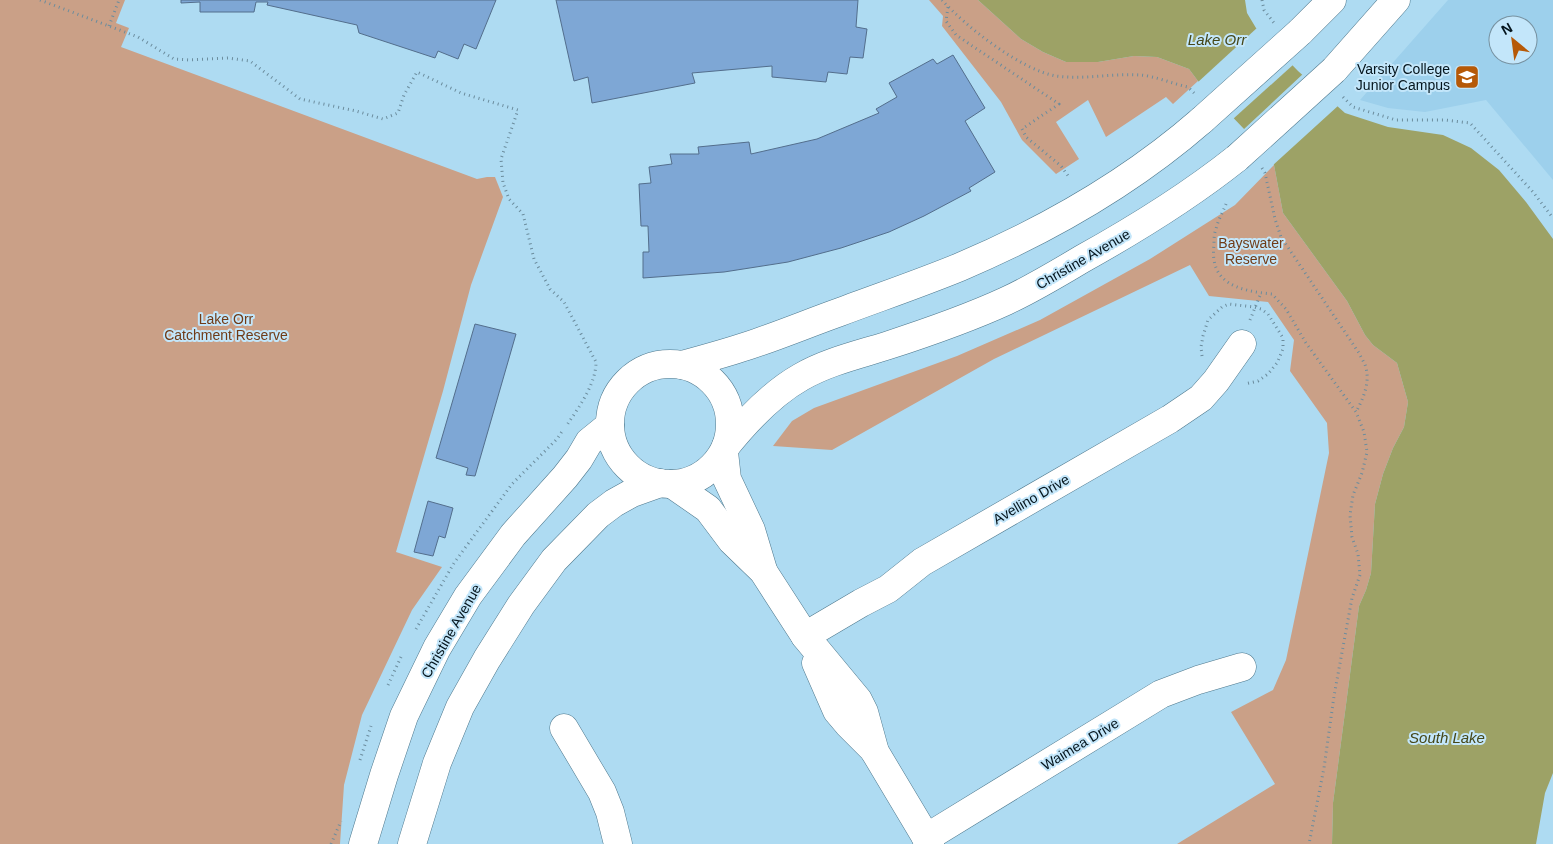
<svg xmlns="http://www.w3.org/2000/svg" width="1553" height="844" viewBox="0 0 1553 844" font-family="Helvetica,sans-serif">
<rect width="100%" height="100%" fill="#aedbf2"/>
<!-- built -->
<path fill="#9dd0ec" fill-rule="evenodd" d="M1448,0H1553V180L1486,100L1425,112L1388,108L1360,100ZM1498,25H1528V55H1498Z"/>
<!-- green -->
<g fill="#caa087">
<path d="M0,0H125L116,23L129,28L121,47L477,179L487,177H495L503,197L471,285L443,391L396,552L442,567L412,610L362,715L344,785L340,844H0Z"/>
<path d="M929,0H978L1021,39L1043,52L1066,62H1098L1134,56L1157,57L1189,69L1198,81L1173,104L1166,97L1106,137L1088,100L1056,122L1079,159L1056,174L1022,140L1001,102L942,26L943,16Z"/>
<path d="M1274,165L1283,213L1347,301L1365,335L1373,345L1397,363L1408,402L1404,427L1393,448L1383,474L1375,504L1371,573L1366,590L1359,606L1333,803L1332,844H1177L1275,784L1231,712L1273,690L1286,660L1329,453L1327,423L1290,371L1294,340L1268,302L1209,296L1190,265L994,359L832,450L773,446L792,421L814,408L957,356L1040,320L1150,259L1235,205Z"/>
</g>
<!-- water -->
<path fill="#9da266" d="M978,0H1245L1247,13L1256,28L1298,71L1345,113L1388,127L1443,135L1471,148L1499,170L1526,202L1553,239V773L1545,793L1536,844H1332L1333,803L1359,606L1366,590L1371,573L1375,504L1383,474L1393,448L1404,427L1408,402L1397,363L1373,345L1365,335L1347,301L1283,213L1274,165L1268,154L1198,81L1189,69L1157,57L1134,56L1098,62H1066L1043,52L1021,39Z"/>
<!-- pier -->
<g fill="#aedbf2">
<path d="M1258,27L1294,64L1233,119L1197,83Z"/>
<path d="M1304,73L1339,105L1272,166L1266,155L1243,130Z"/>
</g>
<!-- building -->
<g fill="#7ea7d5" stroke="#536e8c">
<path d="M181,0H496L476,49L464,44L458,59L438,51L435,58L359,33L357,25L267,5L268,2H256L254,12H200V2L181,3Z"/>
<path d="M556,0H858L856,27L867,29L863,58L850,57L847,74L828,72L826,82L772,77V66L692,73L695,83L592,103L588,77L574,81Z"/>
<path d="M953,55L985,108L965,121L995,172L969,188L971,191L924,216L889,232L841,248L788,262L724,272L643,278V252H649L648,226H641L639,184L651,183L649,167L672,164L670,154H699L698,147L749,142L751,154L817,139L879,113L876,109L897,97L889,83L933,59L937,64Z"/>
<path d="M475,324L516,334L475,476L466,475L468,468L436,458Z"/>
<path d="M428,501L453,508L445,538L439,536L433,556L414,552Z"/>
</g>
<g fill="none" stroke-linecap="round" stroke-linejoin="round">
<defs>
<g id="minor">
<path d="M724,452L727,479L751,530L763,570"/>
<path d="M672,484L708,509L732,541L763,571L805,636L858,700L864,712L875,752L930,844"/>
<path d="M805,636L861,603L888,589L922,562L1170,419L1201,398L1216,381L1242,344"/>
<path d="M816,663L837,711L848,724L874,750"/>
<path d="M564,728L602,792L610,812L618,844"/>
<path d="M926,838L1161,694L1198,680L1242,667"/>
</g>
<g id="major">
<path d="M1300,32L1332,0"/>
<path d="M1334,70L1396,0"/>
<circle cx="670" cy="424" r="60"/>
<path d="M682,365C704,359 726,353 747,346C778,336 809,323 840,312C880,297 921,283 960,267C1047,230 1131,182 1202,120"/>
<path d="M726,446C747,420 771,394 801,377C827,362 857,355 886,346C926,333 967,319 1006,301C1032,289 1057,274 1082,259C1136,229 1188,197 1237,158"/>
<path d="M363,844L384,775L404,716L437,648L468,596L513,535L565,477L579,459L589,442L610,425"/>
<path d="M412,844L437,763L460,707L487,659L521,605L554,560L598,515L614,503L632,493L660,483"/>
</g>
</defs>
<!-- minor casing -->
<use href="#minor" stroke="#4e788d" stroke-width="29"/>
<!-- major casing -->
<use href="#major" stroke="#4e788d" stroke-width="29"/>
<!-- path -->
<g stroke="#6b8c9d" stroke-width="3" stroke-dasharray="1 4" stroke-linecap="butt">
<path d="M40,0L138,37L174,59L189,60L228,58L250,61L300,99L356,111L383,119L398,113L404,95L417,72L461,93L518,110L501,159L503,183L509,199L523,214L534,259L550,289L564,302L596,362C596,384 579,407 567,425"/>
<path d="M942,0C965,26 1021,70 1056,76C1084,80 1112,73 1140,75C1155,76 1173,84 1188,87L1194,93"/>
<path d="M1262,0L1264,10L1274,23"/>
<path d="M948,7L946,21L956,35L1059,104L1022,129L1026,137L1061,166L1069,177"/>
<path d="M109,26L119,0"/>
<path d="M1343,97L1353,107L1396,120H1445L1470,123L1533,192L1553,218"/>
<path d="M1262,168L1265,173L1275,219L1281,237L1359,353C1361,358 1365,363 1366,368C1370,383 1363,399 1356,412"/>
<path d="M1226,204C1223,212 1218,220 1216,229C1214,234 1214,239 1214,245C1209,284 1240,291 1272,294L1286,309L1306,343L1356,412L1364,432L1367,452L1362,473L1353,495L1350,515L1352,537L1358,554L1360,575L1352,598L1334,696L1324,768L1309,844"/>
<path d="M1250,320L1261,293"/>
<path d="M1202,356L1201,347L1203,336L1208,320L1222,307L1229,304L1237,305L1254,307L1261,309L1268,314L1283,338V349L1277,363L1268,374L1258,381L1245,384"/>
<path d="M416,629L454,563L512,484L557,439L563,430"/>
<path d="M388,685L401,657"/>
<path d="M360,760L371,726"/>
<path d="M331,844L341,821"/>
</g>
<!-- minor -->
<use href="#minor" stroke="#fff" stroke-width="28"/>
<!-- major -->
<use href="#major" stroke="#fff" stroke-width="28"/>
<defs>
<g id="major-bridge">
<path d="M1202,120L1300,32"/>
<path d="M1237,158L1334,70"/>
</g>
</defs>
<!-- major-bridge casing -->
<use href="#major-bridge" stroke="#4e788d" stroke-width="29" stroke-linecap="butt"/>
<!-- major-bridge -->
<use href="#major-bridge" stroke="#fff" stroke-width="28"/>
</g>
<!-- icons -->
<defs>
<symbol id="school-square" viewBox="-11 -11 22 22"><rect x="-9" y="-9" width="18" height="18" rx="4" fill="#b65907" stroke="#c3e6fa"/><path d="M0-5L7-2L0 1L-7-2ZM-4 1L0 2.5L4 1V4Q0 6-4 4Z" fill="#fff"/></symbol>
</defs>
<g fill-rule="evenodd">
<use href="#school-square" x="1453" y="63" width="28" height="28"/>
</g>
<g text-anchor="middle" stroke-width="4" stroke-linejoin="round" paint-order="stroke">
<!-- poi labels -->
<g font-size="14" fill="#04141c" stroke="#c3e6fa" text-anchor="end">
<text x="1450" y="74">Varsity College<tspan x="1450" dy="16">Junior Campus</tspan></text>
</g>
<!-- park labels -->
<g font-size="14" fill="#703b17" stroke="#c3e6fa">
<text x="1251" y="248">Bayswater<tspan x="1251" dy="16">Reserve</tspan></text>
<text x="226" y="324">Lake Orr<tspan x="226" dy="16">Catchment Reserve</tspan></text>
</g>
<!-- street labels -->
<g font-size="14" fill="#04141c" stroke="#c3e6fa">
<text transform="translate(1083 259) rotate(-30)" y="5">Christine Avenue</text>
<text transform="translate(1031 499) rotate(-30)" y="5">Avellino Drive</text>
<text transform="translate(451 631) rotate(-60)" y="5">Christine Avenue</text>
<text transform="translate(1080 744) rotate(-31)" y="5">Waimea Drive</text>
</g>
<!-- water labels -->
<g font-size="15" font-style="italic" fill="#454719" stroke="#c3e6fa">
<text x="1217" y="45">Lake Orr</text>
<text x="1447" y="743">South Lake</text>
</g>
</g>
<!-- north arrow -->
<g transform="translate(1513 40) rotate(331)"><circle r="24" fill="#c3e6fa" stroke="#7792a1"/>
<path d="M0-4L9 19L0 12L-9 19Z" fill="#b65907"/>
<text y="-8" font-size="14" font-weight="bold" text-anchor="middle" fill="#04141c">N</text>
</g>
</svg>
